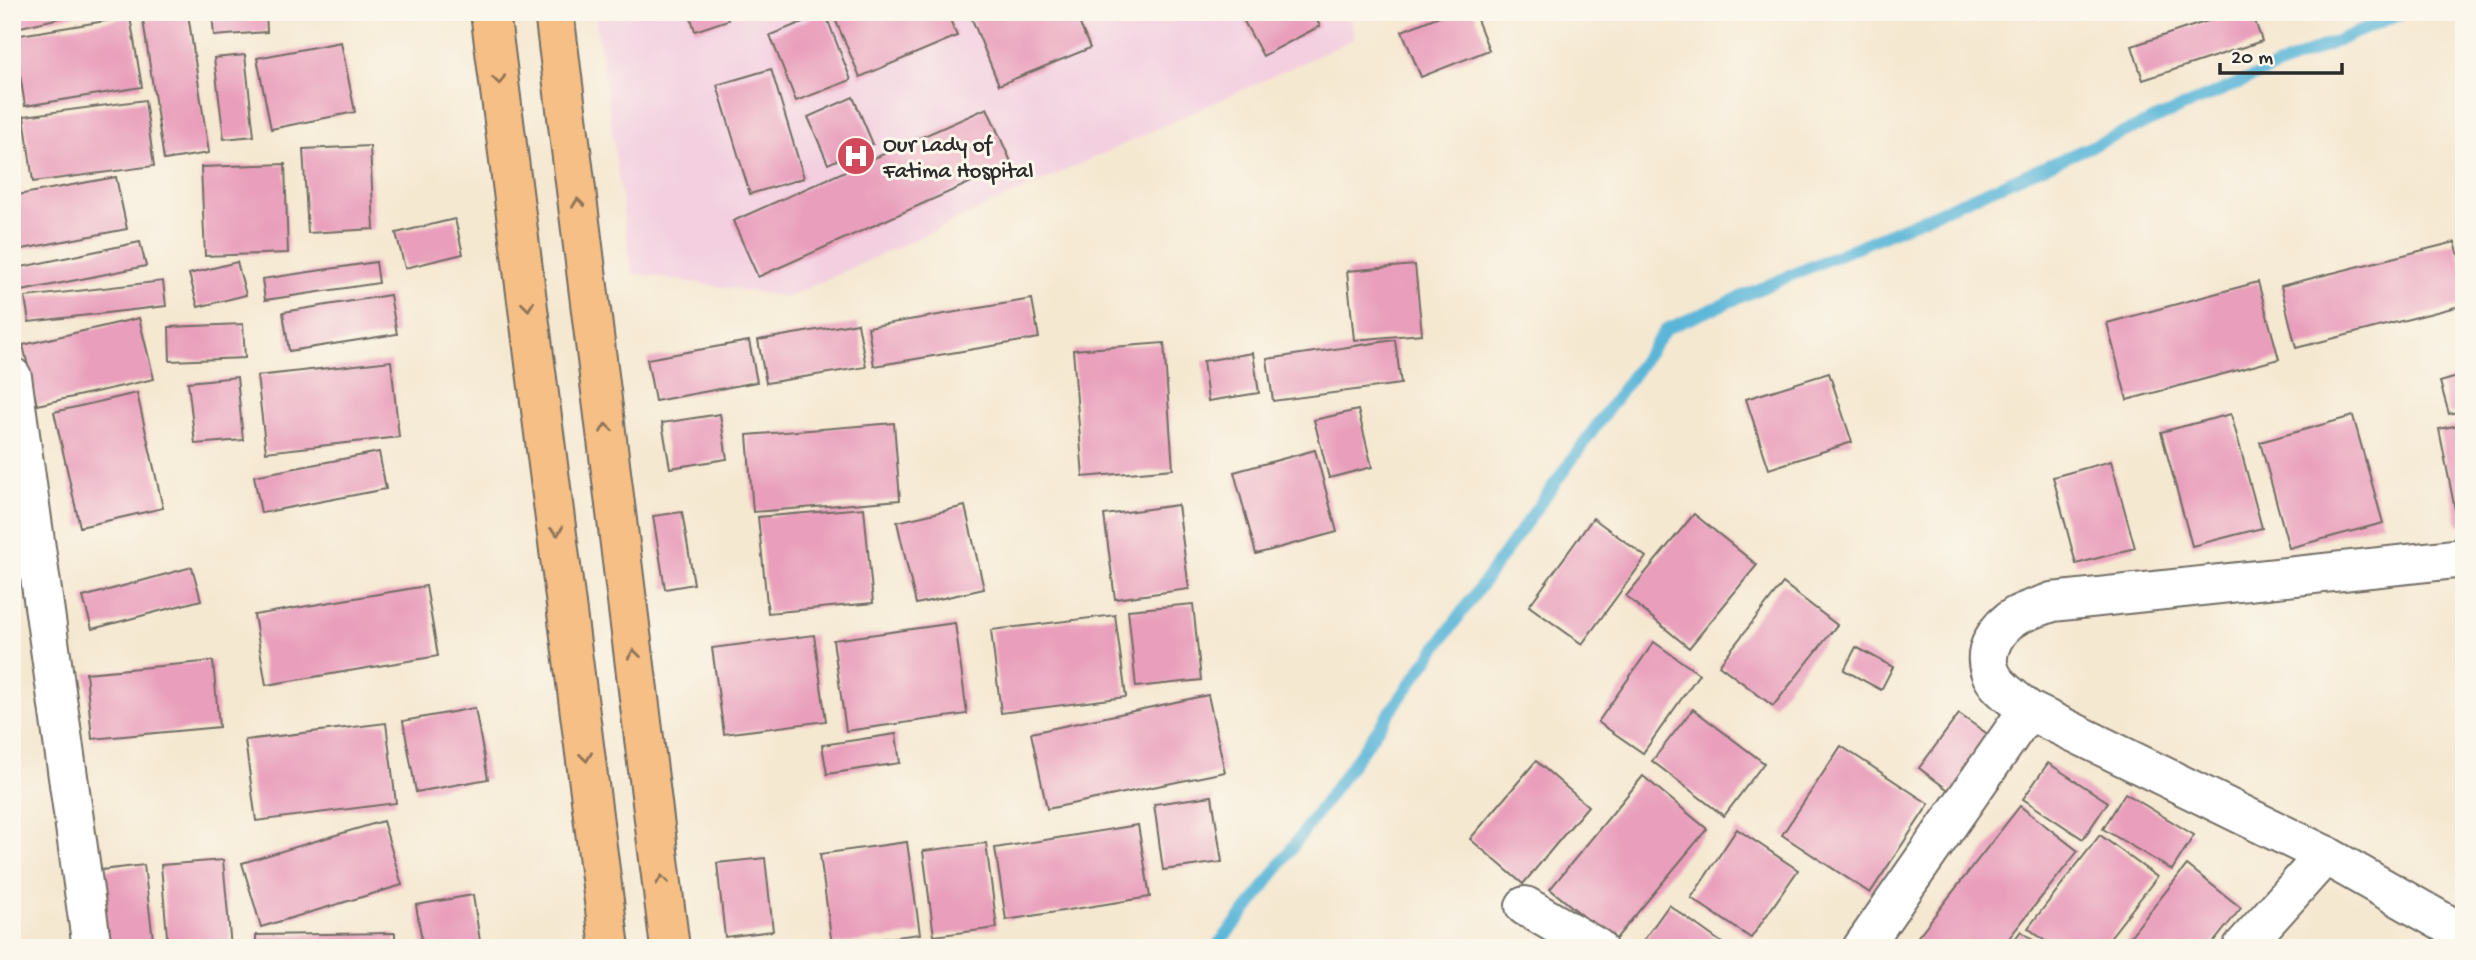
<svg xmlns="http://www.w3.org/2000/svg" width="2476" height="960" viewBox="0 0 2476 960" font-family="'Gochi Hand',sans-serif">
<rect width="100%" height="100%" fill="#fbf7ec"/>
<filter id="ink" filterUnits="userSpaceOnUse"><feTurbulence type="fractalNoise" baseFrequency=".0143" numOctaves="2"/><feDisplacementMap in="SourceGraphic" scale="14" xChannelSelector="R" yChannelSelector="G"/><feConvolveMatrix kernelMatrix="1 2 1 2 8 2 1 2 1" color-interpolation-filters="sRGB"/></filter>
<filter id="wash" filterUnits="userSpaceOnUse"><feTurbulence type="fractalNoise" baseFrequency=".00686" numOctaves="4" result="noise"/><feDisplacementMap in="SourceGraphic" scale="28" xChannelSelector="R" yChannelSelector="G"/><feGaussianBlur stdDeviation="1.57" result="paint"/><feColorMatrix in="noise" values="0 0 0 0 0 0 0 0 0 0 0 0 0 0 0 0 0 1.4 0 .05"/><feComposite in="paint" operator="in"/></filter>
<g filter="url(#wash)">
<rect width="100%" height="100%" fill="#f5e8d1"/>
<!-- built -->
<path fill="#f3cfe0" d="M595,12H1350L1354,39L788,297L632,273Z"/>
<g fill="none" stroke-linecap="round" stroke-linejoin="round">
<!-- stream -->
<path stroke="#5ab6d8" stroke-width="12" d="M1215,948L1253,902L1666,329L2404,12"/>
</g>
<g id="blocks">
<!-- building -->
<g fill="#e99fbb">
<path d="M12,12H82V13L12,29Z"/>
<path d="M212,12H266L267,32L214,36Z"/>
<path d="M689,12H725L728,20L695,31Z"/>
<path d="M832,12H947L957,36L860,77Z"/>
<path d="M969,12H1075L1090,48L999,85Z"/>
<path d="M1243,12H1312L1320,26L1263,56L1240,14Z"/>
<path d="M1449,12H1474L1489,50L1421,77L1402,31Z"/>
<path d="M2001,12H2038L2037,18L2001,14Z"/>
<path d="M2235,12H2252L2262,41L2143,80L2132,46Z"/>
<path d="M825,13L851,80L796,101L770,35Z"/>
<path d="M188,14L209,153L164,160L143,20Z"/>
<path d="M130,17L142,87L25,106L14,36Z"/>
<path d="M341,42L355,112L271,129L257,58Z"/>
<path d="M245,55L254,136L224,139L214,58Z"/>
<path d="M771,69L804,178L750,194L717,85Z"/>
<path d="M853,97L873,144L828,164L808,117Z"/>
<path d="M145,100L154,166L33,182L24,116Z"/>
<path d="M987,108L1012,164L758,277L733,221Z"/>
<path d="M370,146L374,229L308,233L303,149Z"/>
<path d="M285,164L288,253L205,256L201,167Z"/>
<path d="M116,177L127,229L12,251V196Z"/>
<path d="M455,219L463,254L405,268L396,233Z"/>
<path d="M140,242L146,266L12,293V269Z"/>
<path d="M2455,242L2464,274V305L2296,348L2281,286Z"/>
<path d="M237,262L246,295L198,307L189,274Z"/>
<path d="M376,262L379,283L265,300L262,279Z"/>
<path d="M1415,265L1422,334L1354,340L1347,271Z"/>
<path d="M163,281L166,306L29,322L25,297Z"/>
<path d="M2258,282L2279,359L2127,400L2107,323Z"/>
<path d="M390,295L397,334L289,351L283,312Z"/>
<path d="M1032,299L1039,338L874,366L868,327Z"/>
<path d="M139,318L154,379L37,405L23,345Z"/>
<path d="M858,323L866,367L766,383L758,340Z"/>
<path d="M243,324L245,358L170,361L169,327Z"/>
<path d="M1395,340L1401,384L1273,401L1267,359Z"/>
<path d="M749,341L757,382L655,401L647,359Z"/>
<path d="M1164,343L1173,469L1083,477L1073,350Z"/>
<path d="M1253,353L1259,393L1208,401L1203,361Z"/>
<path d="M391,361L399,437L266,452L257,376Z"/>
<path d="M1829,373L1852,442L1769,469L1746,399Z"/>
<path d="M2464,375V410L2449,414L2440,382Z"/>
<path d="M237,377L243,440L195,444L188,382Z"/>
<path d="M137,393L163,508L80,527L54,412Z"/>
<path d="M1358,410L1372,467L1329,478L1314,420Z"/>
<path d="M720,414L727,459L670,468L662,423Z"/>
<path d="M2231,414L2262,528L2192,546L2161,432Z"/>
<path d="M2353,416L2383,523L2289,548L2260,442Z"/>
<path d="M894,423L900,500L753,512L747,435Z"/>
<path d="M2464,424V524L2458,525L2439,429Z"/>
<path d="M1315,450L1337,532L1256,554L1234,472Z"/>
<path d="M379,452L386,489L261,513L254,476Z"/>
<path d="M2111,461L2135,548L2076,564L2053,477Z"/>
<path d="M1178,505L1189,589L1115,599L1104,515Z"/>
<path d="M965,506L984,589L916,604L897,522Z"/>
<path d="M864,508L873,603L768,613L758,517Z"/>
<path d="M682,512L694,584L665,589L653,516Z"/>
<path d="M1694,514L1757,565L1689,648L1626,596Z"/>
<path d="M1593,518L1646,557L1582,644L1529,606Z"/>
<path d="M192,567L201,600L92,629L83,597Z"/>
<path d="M1783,583L1837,625L1773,706L1719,665Z"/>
<path d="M426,586L438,656L266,685L254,615Z"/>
<path d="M1193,604L1201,680L1136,687L1128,610Z"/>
<path d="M1115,615L1126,697L1001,713L991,630Z"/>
<path d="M955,623L967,714L846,731L833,640Z"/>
<path d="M814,635L826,721L724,734L712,648Z"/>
<path d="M1654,642L1699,674L1643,753L1598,722Z"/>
<path d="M1856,647L1893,667L1881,690L1844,670Z"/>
<path d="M213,661L219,727L92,739L86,673Z"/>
<path d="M1208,695L1225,772L1047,809L1031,733Z"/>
<path d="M475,708L488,779L416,792L403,721Z"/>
<path d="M1693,709L1764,763L1724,816L1652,761Z"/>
<path d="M1959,714L1996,740L1955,795L1919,768Z"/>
<path d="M386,723L396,803L256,821L245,740Z"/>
<path d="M896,734L900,763L827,774L822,745Z"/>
<path d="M1841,746L1929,804L1870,893L1782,835Z"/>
<path d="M1536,761L1588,806L1523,884L1470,839Z"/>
<path d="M2048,763L2108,802L2083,839L2023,799Z"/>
<path d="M1643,776L1707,829L1614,941L1550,889Z"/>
<path d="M2125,793L2194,835L2172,870L2103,829Z"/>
<path d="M1212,796L1222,862L1163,870L1154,804Z"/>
<path d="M2020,806L2078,851L2001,948H1909Z"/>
<path d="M383,821L402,885L261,927L242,863Z"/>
<path d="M1138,825L1150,897L1006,920L995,848Z"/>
<path d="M1737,829L1798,870L1751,938L1691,898Z"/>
<path d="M2100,835L2157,877L2102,948H2054L2028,928Z"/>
<path d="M907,842L920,934L832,945L820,854Z"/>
<path d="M986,843L997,928L934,936L923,851Z"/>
<path d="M765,858L773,931L725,937L717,863Z"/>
<path d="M223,860L231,948H168L161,865Z"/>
<path d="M144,865L154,948H102L93,871Z"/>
<path d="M2187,865L2241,908L2209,948H2121Z"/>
<path d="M473,895L481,948H423L416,905Z"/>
<path d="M1669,905L1729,948H1638Z"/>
<path d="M2021,931L2043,948H2008Z"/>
<path d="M395,933V948H256V935Z"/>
</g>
</g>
</g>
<g filter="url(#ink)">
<use href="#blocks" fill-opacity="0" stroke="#726d65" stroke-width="2"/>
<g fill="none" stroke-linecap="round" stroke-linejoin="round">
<defs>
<g id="minor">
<path d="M12,377L92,948"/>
<path d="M2464,558L2052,602C2040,607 2027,610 2016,616C1998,626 1982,650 1990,671C1995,687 2015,699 2028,710L2325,855L2464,934"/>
<path d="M1525,906L1597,948"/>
<path d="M1862,948L2028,710"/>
<path d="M2242,948L2325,855"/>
</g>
<g id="major">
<path d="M490,12L610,948"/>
<path d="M554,12L670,948"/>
</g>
</defs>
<!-- minor casing -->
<use href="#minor" stroke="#726d65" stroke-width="42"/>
<!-- major casing -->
<use href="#major" stroke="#726d65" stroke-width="42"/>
<!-- minor -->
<use href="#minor" stroke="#fff" stroke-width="38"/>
<!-- major -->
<use href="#major" stroke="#f5bf86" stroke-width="38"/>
</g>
<!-- one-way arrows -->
<defs><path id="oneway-chevron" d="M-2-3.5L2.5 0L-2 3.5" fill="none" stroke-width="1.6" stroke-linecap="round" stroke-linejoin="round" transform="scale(1.75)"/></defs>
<g stroke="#907558">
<use href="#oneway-chevron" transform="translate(499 80) rotate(83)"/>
<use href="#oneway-chevron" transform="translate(578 203) rotate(-97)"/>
<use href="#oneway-chevron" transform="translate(528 306) rotate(83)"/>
<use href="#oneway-chevron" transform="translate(606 428) rotate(-97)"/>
<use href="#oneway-chevron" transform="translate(557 531) rotate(83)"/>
<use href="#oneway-chevron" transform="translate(634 654) rotate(-97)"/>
<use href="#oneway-chevron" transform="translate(586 757) rotate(83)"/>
<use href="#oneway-chevron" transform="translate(662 880) rotate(-97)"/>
</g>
</g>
<!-- icons -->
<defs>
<symbol id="hospital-disc" viewBox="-11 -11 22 22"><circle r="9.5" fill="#d1495b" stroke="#fbf7ec"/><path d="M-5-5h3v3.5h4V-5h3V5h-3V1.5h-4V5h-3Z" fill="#fff"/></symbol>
</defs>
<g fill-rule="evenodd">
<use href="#hospital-disc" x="834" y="134" width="44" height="44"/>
</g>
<g text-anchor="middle" stroke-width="6" stroke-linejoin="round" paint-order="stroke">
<!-- poi labels -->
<g font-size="23" fill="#2b2b2b" stroke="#fbf7ec" text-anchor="start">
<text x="883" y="151">Our Lady of<tspan x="883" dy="26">Fatima Hospital</tspan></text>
</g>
</g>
<!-- margin -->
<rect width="2476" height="960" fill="none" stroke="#fbf7ec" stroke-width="42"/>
<!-- scale -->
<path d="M2220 63v10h122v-10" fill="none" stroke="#2b2b2b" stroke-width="3.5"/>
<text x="2231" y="63" font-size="21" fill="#2b2b2b" stroke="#fbf7ec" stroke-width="5" paint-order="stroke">20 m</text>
</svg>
